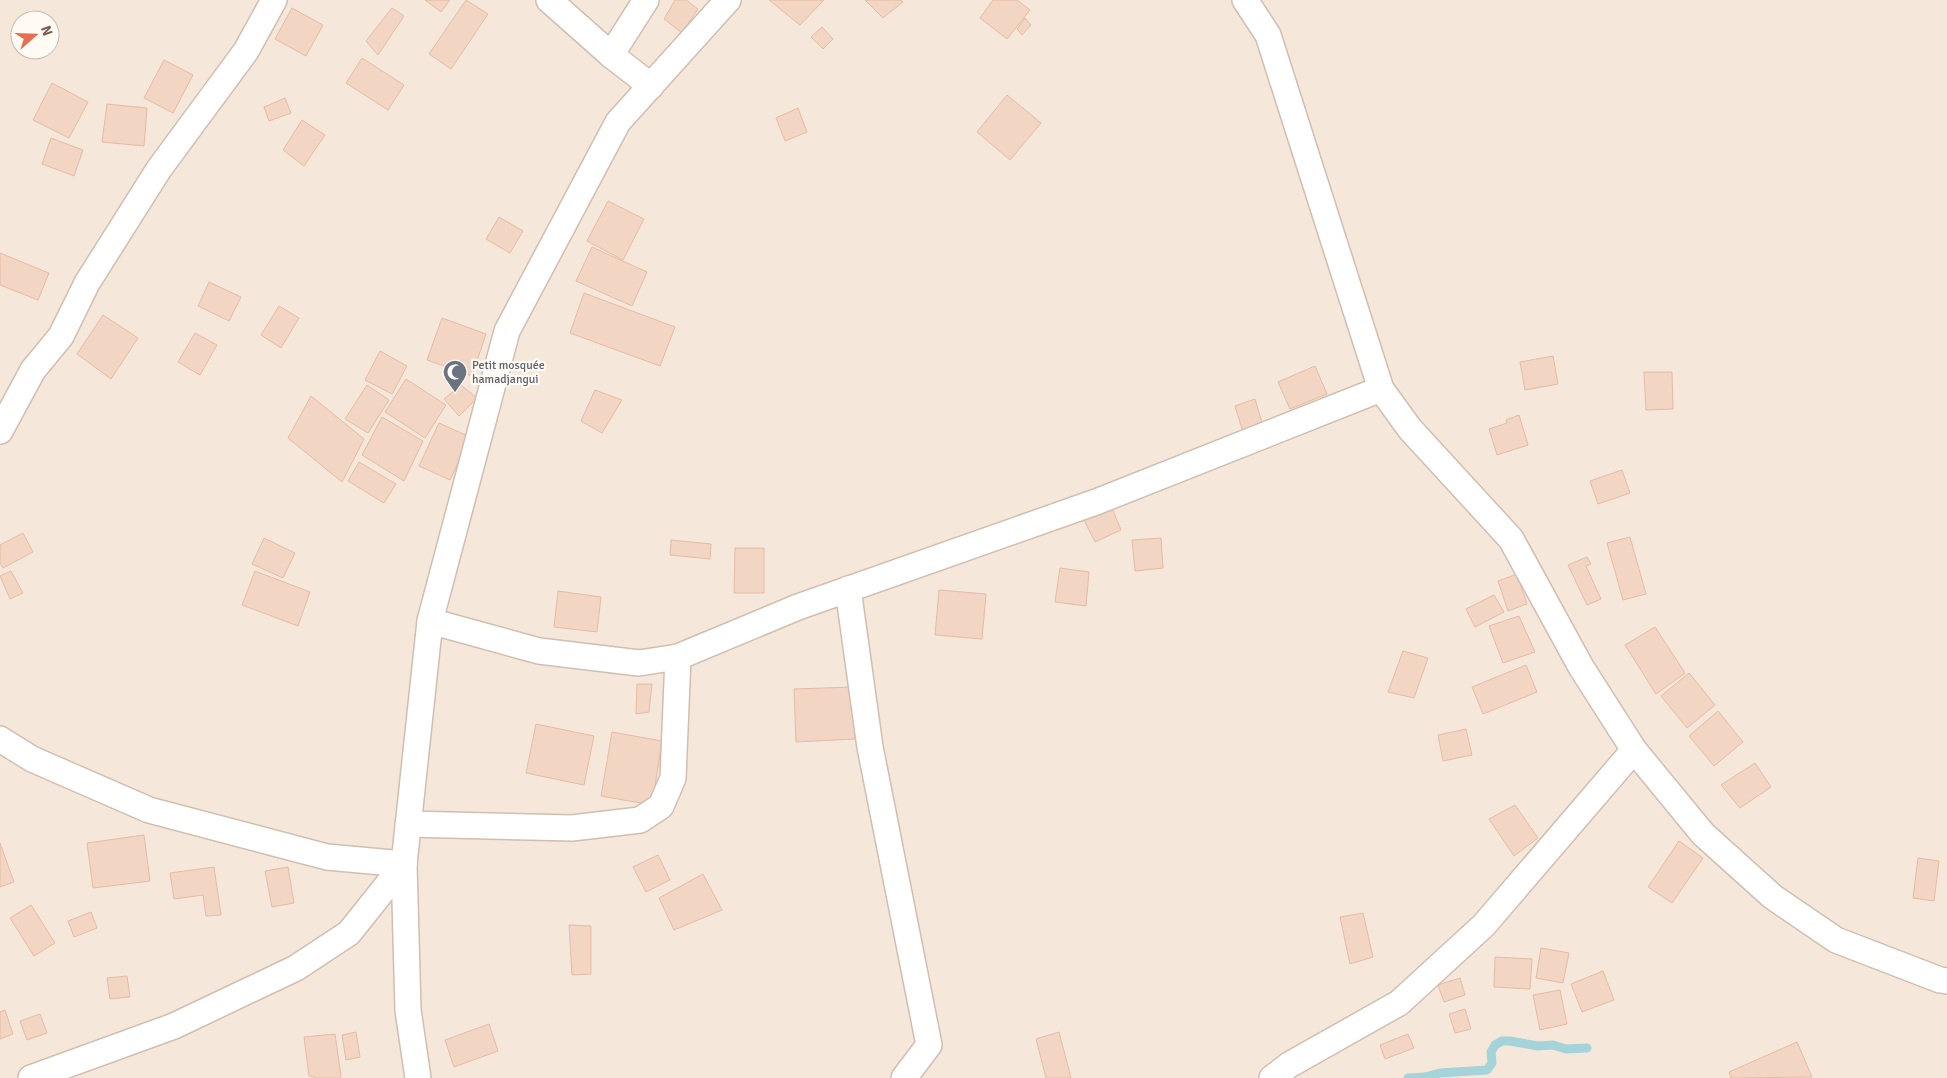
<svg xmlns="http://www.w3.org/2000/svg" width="1947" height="1078" viewBox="0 0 1947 1078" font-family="Signika,sans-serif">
<rect width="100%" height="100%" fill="#fdf6ec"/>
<!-- residential -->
<path fill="#f5e8da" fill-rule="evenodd" d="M0,0H1947V1078H0ZM20,20H50V50H20Z"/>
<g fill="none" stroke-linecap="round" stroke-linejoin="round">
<!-- stream -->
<path stroke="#a5d3da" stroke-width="9" d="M1408,1078L1425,1077L1440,1073L1487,1070L1492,1063L1491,1052L1495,1045L1502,1041H1510L1538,1046L1553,1045L1566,1049L1587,1048"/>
</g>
<!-- building -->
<g fill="#f3d5c3" stroke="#e6bba3">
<path d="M425,0H450L441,12Z"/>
<path d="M466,0L488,14L451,69L429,54Z"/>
<path d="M675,0H686L698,9L682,33L664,19Z"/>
<path d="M769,0H824L800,25Z"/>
<path d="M865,0H901L903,2L883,18Z"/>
<path d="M993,0H1017L1030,10L1007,39L980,18Z"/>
<path d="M292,8L323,25L306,56L275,39Z"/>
<path d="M392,8L404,16L378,55L366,41Z"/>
<path d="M1025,18L1031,25L1022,35L1017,29Z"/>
<path d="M822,27L833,39L823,49L811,37Z"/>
<path d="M362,58L404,85L388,110L346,83Z"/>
<path d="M164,60L193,75L173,113L144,98Z"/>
<path d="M52,83L88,102L69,138L33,120Z"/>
<path d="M1007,95L1041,123L1010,160L977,132Z"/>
<path d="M285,98L291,113L269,121L264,107Z"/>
<path d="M107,104L147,108L144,146L102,142Z"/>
<path d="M798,108L807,132L785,141L776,118Z"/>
<path d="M302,120L325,135L304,166L283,150Z"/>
<path d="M51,138L83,150L74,176L42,164Z"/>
<path d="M608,201L644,219L623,260L587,241Z"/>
<path d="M499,217L523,231L510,253L486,239Z"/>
<path d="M592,247L647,272L632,306L576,281Z"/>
<path d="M0,253L49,273L38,300L0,285Z"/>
<path d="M209,282L241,297L229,321L198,306Z"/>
<path d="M584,293L675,327L660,366L570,333Z"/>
<path d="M279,306L299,318L281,348L261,335Z"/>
<path d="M103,315L138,338L111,379L77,354Z"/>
<path d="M442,318L486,334L472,376L427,360Z"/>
<path d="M195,333L217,345L200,375L178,362Z"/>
<path d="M380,351L407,366L392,394L365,380Z"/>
<path d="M1553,356L1558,384L1525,390L1520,362Z"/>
<path d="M1315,366L1327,394L1290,409L1278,382Z"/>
<path d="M1644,372H1672L1673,409L1646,410Z"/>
<path d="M406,379L446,405L425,438L385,412Z"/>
<path d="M367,385L389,400L368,433L345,419Z"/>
<path d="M461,385L477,398L459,416L444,399Z"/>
<path d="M595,390L622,400L602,433L581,421Z"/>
<path d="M311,396L364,439L342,482L288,438Z"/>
<path d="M1255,399L1263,426L1243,432L1235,406Z"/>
<path d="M1519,415L1528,445L1497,455L1489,429L1507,423L1506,420Z"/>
<path d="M382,417L423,441L404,481L362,455Z"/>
<path d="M439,423L470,437L450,480L419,466Z"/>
<path d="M359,462L396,484L384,503L348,481Z"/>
<path d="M1622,470L1630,493L1598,504L1590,481Z"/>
<path d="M1112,508L1121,530L1095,542L1084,520Z"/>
<path d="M23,533L33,552L3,568L0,563V545Z"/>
<path d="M1630,537L1646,594L1623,600L1607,543Z"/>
<path d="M264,538L295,553L283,578L252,564Z"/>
<path d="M1161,538L1163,568L1135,571L1132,540Z"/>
<path d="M671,540L711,544L710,559L670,555Z"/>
<path d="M735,548H764V593H734Z"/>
<path d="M1587,557L1591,564L1586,566L1601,599L1587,605L1568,565Z"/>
<path d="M1060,568L1089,572L1086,606L1055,602Z"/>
<path d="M11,571L23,593L10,599L0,576Z"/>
<path d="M255,571L310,592L298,626L242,605Z"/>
<path d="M1517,574L1527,604L1508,611L1498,581Z"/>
<path d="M939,590L986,594L982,639L935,635Z"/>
<path d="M558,591L601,597L597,632L554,627Z"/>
<path d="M1494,595L1504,612L1475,627L1466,609Z"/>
<path d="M1519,616L1535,652L1503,663L1489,626Z"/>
<path d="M1655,627L1685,673L1656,694L1625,645Z"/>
<path d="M1403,651L1428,658L1414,698L1388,692Z"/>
<path d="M1526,665L1537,692L1483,714L1472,687Z"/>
<path d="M1689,673L1715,705L1687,728L1661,696Z"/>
<path d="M637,684H652L649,712L636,714Z"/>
<path d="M853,687L855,739L796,742L794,689Z"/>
<path d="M1718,711L1743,742L1714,766L1689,736Z"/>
<path d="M536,724L594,736L584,785L526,773Z"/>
<path d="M1466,729L1472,755L1443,761L1438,735Z"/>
<path d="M612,732L662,741L652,805L601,796Z"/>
<path d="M1755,763L1771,787L1740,808L1721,785Z"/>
<path d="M1515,805L1538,838L1514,856L1489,819Z"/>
<path d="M144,835L150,881L93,888L87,843Z"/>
<path d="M1679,841L1703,858L1672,903L1648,887Z"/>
<path d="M0,843L14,882L0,887Z"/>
<path d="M658,855L670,880L646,892L633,867Z"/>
<path d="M1918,858L1939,861L1934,901L1913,898Z"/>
<path d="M214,867L221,915L206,916L203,895L174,899L170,873Z"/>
<path d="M288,867L294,903L272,907L265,871Z"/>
<path d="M703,874L722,910L674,930L659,898Z"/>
<path d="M31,905L55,943L34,956L10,918Z"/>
<path d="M91,912L97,928L74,937L68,921Z"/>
<path d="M1363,913L1373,957L1350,964L1340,917Z"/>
<path d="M569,925L591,926V974L572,975Z"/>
<path d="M1541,948L1569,953L1563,983L1536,978Z"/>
<path d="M1495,957L1532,959L1530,989L1494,987Z"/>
<path d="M1603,971L1614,1000L1582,1012L1571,984Z"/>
<path d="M127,976L130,997L110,999L107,978Z"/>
<path d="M1460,978L1465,995L1444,1002L1438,985Z"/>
<path d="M1560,990L1567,1024L1540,1030L1533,995Z"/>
<path d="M1465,1009L1471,1029L1455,1033L1449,1014Z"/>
<path d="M5,1010L13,1034L0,1039V1012Z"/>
<path d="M40,1014L47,1033L27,1040L20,1021Z"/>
<path d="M489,1024L498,1051L454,1067L445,1040Z"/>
<path d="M356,1032L360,1057L346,1060L342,1035Z"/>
<path d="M1059,1032L1071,1078H1046L1036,1039Z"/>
<path d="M335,1034L341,1076L340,1078H317L309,1076L304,1037Z"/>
<path d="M1408,1034L1414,1048L1385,1059L1380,1045Z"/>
<path d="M1797,1042L1812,1077L1731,1078L1729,1072Z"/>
</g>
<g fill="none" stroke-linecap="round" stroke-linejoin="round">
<defs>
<g id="street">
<path d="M549,0L611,55L651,86"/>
<path d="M1245,0L1268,35L1381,389L1410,429L1511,539L1581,667L1634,750L1703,834L1773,897L1836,940L1940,980L1947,981"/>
<path d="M611,55L646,0"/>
<path d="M0,431L33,370L61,336L87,283L159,169L246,51L274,0"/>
<path d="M848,589L870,747L929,1045L904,1078"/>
<path d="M430,621L539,651L639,663L678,657L798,607L1096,502L1381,389"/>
<path d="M0,739L32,759L149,810L327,857L404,864"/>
<path d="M408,824L572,828L640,820L661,806L673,778L678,657"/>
<path d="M31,1078L174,1026L296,968L349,933L404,864"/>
<path d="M418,1078L408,1010L404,864L430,621L507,331L618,122L728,0"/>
<path d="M1272,1078L1289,1065L1399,1003L1484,925L1634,750"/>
</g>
</defs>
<!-- street casing -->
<use href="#street" stroke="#d1beb0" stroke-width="28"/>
<!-- street -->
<use href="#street" stroke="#fff" stroke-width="25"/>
</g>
<!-- icons -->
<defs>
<symbol id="mosque-pin" viewBox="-11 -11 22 30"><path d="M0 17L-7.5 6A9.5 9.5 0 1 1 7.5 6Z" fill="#6b7280" stroke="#fffaf3"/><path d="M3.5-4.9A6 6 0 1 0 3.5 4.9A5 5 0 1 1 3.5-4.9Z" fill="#fff"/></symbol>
</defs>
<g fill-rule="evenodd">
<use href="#mosque-pin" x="441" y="358" width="28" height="38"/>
</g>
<g text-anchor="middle" stroke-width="4.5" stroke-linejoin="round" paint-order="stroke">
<!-- worship labels -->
<g font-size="12" fill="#5b616d" stroke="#fffaf3" text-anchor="start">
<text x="472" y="369">Petit mosquée<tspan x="472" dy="14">hamadjangui</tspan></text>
</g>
</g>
<!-- north arrow -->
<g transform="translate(35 35) rotate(70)"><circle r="24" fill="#fffaf3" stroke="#cabbb1"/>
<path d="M0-4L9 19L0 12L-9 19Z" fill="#e76f51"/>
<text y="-8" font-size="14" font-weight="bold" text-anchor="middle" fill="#7a5c4d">N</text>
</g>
</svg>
